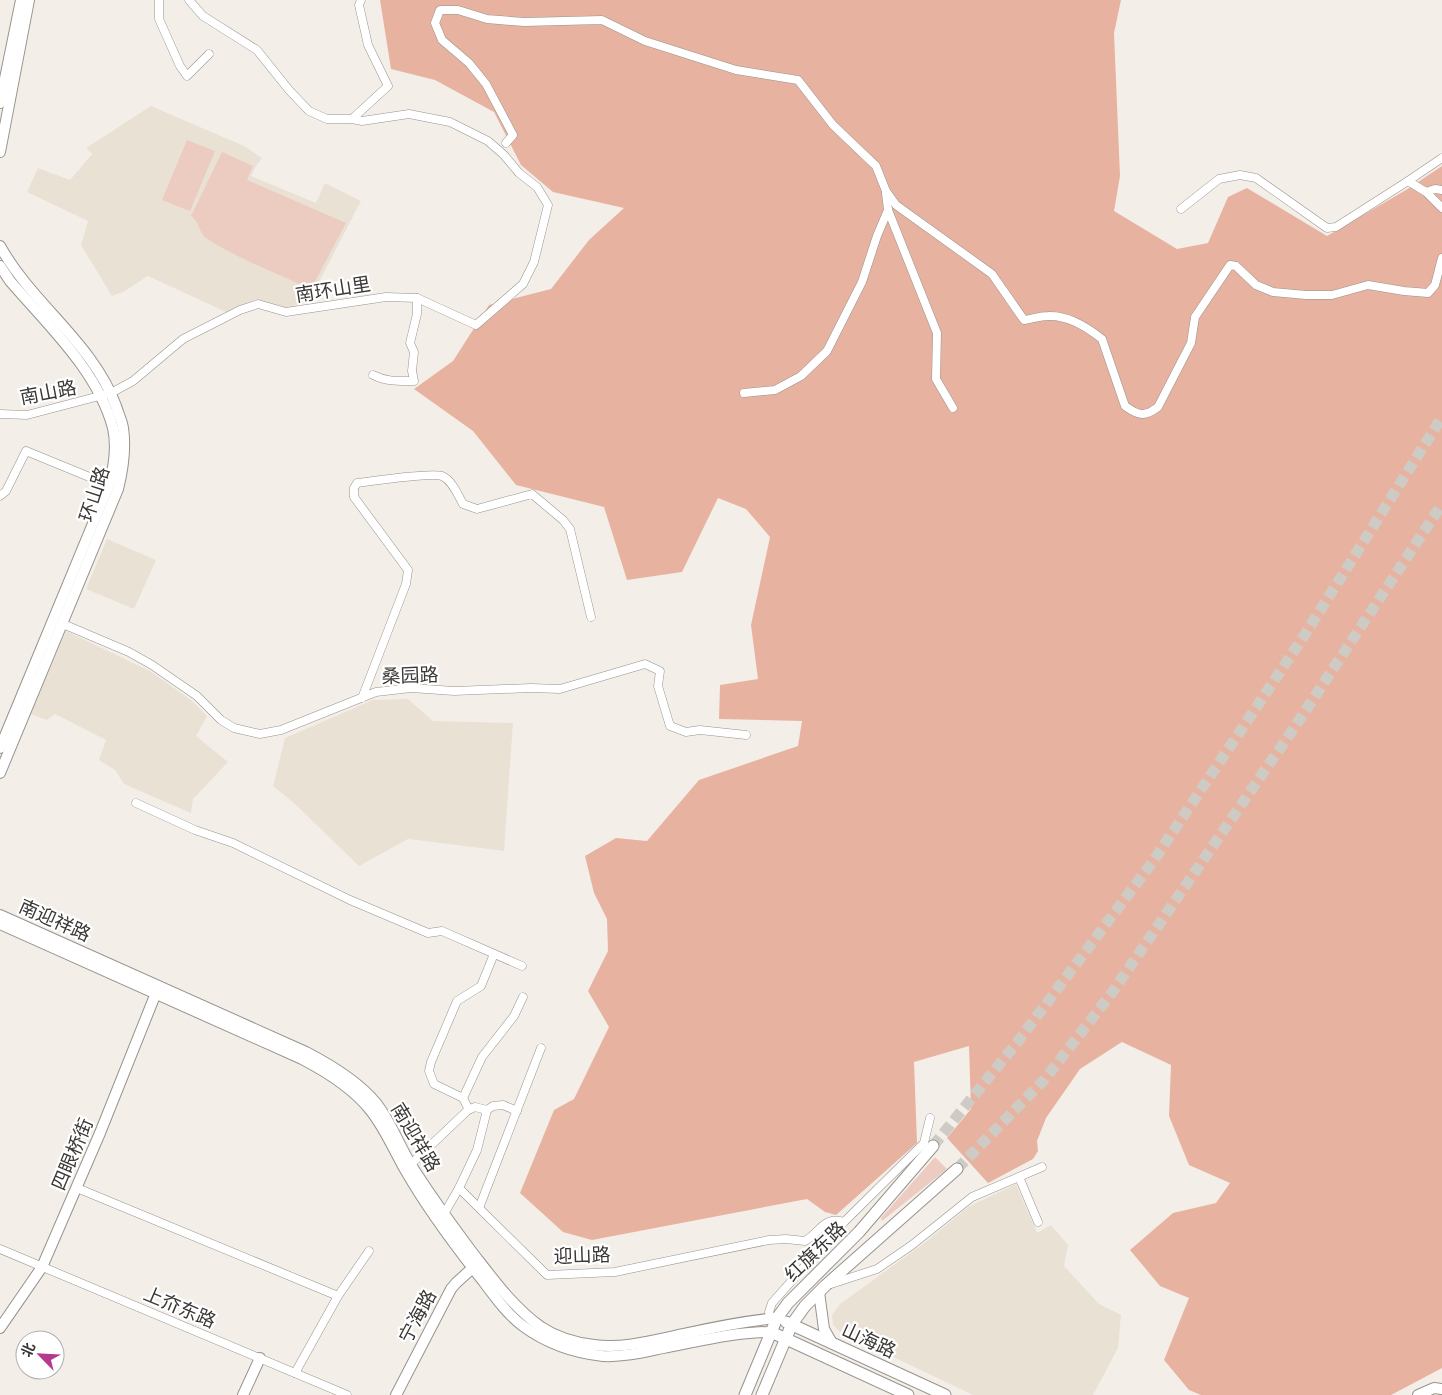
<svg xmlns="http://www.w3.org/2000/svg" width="1442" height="1395" viewBox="0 0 1442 1395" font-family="'PT Sans Narrow','Noto Sans SC',sans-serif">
<rect width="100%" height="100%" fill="#f3efe8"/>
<!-- built -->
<g fill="#eae1d5">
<path d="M151,106L244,146L262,158L256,166L251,176L316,203L325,183L361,201L308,303L287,308L256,299L228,313L148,276L123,292L112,296L81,245L88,221L27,192L38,168L70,180L92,154L86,148Z"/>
<path d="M107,539L156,560L134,609L86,589Z"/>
<path d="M66,631L150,671L191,700L207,716L196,736L228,762L193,799L191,813L124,784L115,770L99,760L106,740L55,714L47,720L31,714Z"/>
<path d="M408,699L433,721L513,723L504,851L408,839L359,866L296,805L273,786L285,738L373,700Z"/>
<path d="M1016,1184L1037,1233L1051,1225L1068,1245L1064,1266L1099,1304L1121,1315L1118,1348L1093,1395H973L839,1331L833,1325L832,1315L840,1304L927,1241L968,1207Z"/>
</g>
<!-- green -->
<g fill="#eccbc0">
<path d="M187,140L215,151L190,211L162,200Z"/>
<path d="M222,152L253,166L247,180L346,223L311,289C276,273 238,259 206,238C199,233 199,221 191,216Z"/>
<path d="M935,1157L947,1169L882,1221L881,1218Z"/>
</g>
<!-- forest -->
<path fill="#e8b2a0" d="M380,0H1121L1114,33L1120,176L1114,211L1177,249L1208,243L1228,197L1247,188L1327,236L1406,190L1442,166V1368L1391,1395H1201L1189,1390L1164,1360L1189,1298L1160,1286L1130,1250L1173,1213L1216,1203L1230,1183L1189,1165L1169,1116L1171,1065L1122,1042L1080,1069L1046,1118L1037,1141L1038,1151L1033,1159L988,1183L947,1138L971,1109L969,1046L914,1062L917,1143L836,1215L825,1212L807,1199L592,1240L563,1232L520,1193L554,1110L574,1099L609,1027L588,991L608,951L607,919L594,893L585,856L616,838L647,841L699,780L798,746L802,721L719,719L720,685L758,679L751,625L770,537L746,509L718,498L682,572L627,580L604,507L516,485L473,431L414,389L453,361L489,305L551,289L589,240L624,208L553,192L521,165L494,112L435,80L391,69Z"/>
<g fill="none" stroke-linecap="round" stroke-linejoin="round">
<!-- primary-tunnel -->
<g stroke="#cecac4" stroke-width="11" stroke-dasharray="11 5.5" stroke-linecap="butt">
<path d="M933,1146L1019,1040L1154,860L1304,636L1442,417"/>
<path d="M957,1169L1045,1079L1111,994L1294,728L1442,504"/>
</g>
<defs>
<g id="street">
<path d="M159,0V19L180,66L187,76L209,54"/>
<path d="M352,119L388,86L368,45L359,5L361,0"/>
<path d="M506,143L513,135L486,84L469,63L442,40L435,23L440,10H458L487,19L524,22L602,20L645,41L736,70L798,80L833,125L876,166L886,191L896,205L992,274L1024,320C1032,319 1040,316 1048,316C1067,315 1087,327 1102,339L1125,406C1139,416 1145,417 1158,407L1191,343L1195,317L1230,265L1236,266L1256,285L1273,292L1306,295H1332L1368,285L1404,291L1428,293L1435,285L1442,258"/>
<path d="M1442,158L1408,181L1426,192L1442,208"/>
<path d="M1426,192L1435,189L1442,190"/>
<path d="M886,193L888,210L937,333L936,379L953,408"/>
<path d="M1181,209L1219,179L1240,175L1256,178L1327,228L1336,227L1408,181"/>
<path d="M373,375C387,382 399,381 414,381L412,371L414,352L410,343L417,314V298"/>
<path d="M744,393L775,390L801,376L827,351L862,282L877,236L888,210"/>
<path d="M0,414L27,415L111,393L133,381L183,339L240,310L258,304L286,312L386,297L417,298L476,325L523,284L534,262L548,205L537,187L519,173L504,155L488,141L450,122L409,114L362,121L352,119H327L309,111L289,90L257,50L203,16L189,0"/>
<path d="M0,496L6,491L26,451L109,485"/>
<path d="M63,624L129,652L152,665L197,696L221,720L234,728L260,734L281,730L376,692L411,688L454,691L531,688L560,689L645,664L660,671L658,686L670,726L686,732L700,730L746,735"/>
<path d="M362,698L406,584L408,570L354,497V488L357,483C373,481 431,472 442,476C452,480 458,495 463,504L477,509L532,494L563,520L570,529L591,617"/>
<path d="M136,803L195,830L233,843L350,900L428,933L442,931L522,966"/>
<path d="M541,1048L479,1208L547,1275L615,1272L769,1240L786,1239L805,1241C819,1233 825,1215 844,1222"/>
<path d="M463,1098L434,1084L429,1071L431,1062L457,1001L481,986L494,954"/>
<path d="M469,1110L463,1098L482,1057L514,1016L523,997"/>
<path d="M408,1167L468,1110L475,1107L487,1110"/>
<path d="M1019,1177L1038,1222"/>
<path d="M77,1188L338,1296"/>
<path d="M477,1206L459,1188L477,1150L487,1110L493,1106L503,1105L517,1111"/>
<path d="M444,1214L459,1188"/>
<path d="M0,1249L347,1395"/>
<path d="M831,1284L877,1269L912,1245L972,1197L1042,1167"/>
<path d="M777,1318L770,1316L769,1312L772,1303L844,1222L924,1143L930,1118"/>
<path d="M295,1373L338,1296L369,1251"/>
</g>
<g id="secondary">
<path d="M0,103L21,0"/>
<path d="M0,152L29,0"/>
<path d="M0,246C32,304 93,343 116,406C118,413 122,421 123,428C126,448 123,469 118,489L0,773"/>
<path d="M0,266L10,281C47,324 98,371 113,428C117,446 114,467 109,485L0,748"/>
<path d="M0,915L306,1052C331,1065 358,1081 376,1103C391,1122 399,1145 411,1165C430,1195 451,1224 472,1252C493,1279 513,1307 541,1327C556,1337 576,1343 594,1345C624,1349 655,1340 684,1334C715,1327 745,1321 777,1318"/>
<path d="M0,924L302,1059C327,1072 354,1089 371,1111C386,1130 395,1153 407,1173C429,1211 456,1247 483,1281C495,1297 507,1314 523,1326C546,1343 575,1353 603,1356C624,1357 644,1352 663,1348C699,1341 735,1332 771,1332"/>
<path d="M819,1292L824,1329L832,1343"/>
<path d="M0,1328L42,1267L100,1133L158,988"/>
<path d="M243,1395L260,1358"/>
<path d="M396,1395L451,1289L456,1283L477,1264"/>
<path d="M1418,1395L1434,1388L1442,1389"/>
</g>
<g id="primary">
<path d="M786,1322L945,1395"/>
<path d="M771,1332L908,1395"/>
<path d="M745,1395L777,1318L788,1303L859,1232L933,1146"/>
<path d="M762,1395L792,1324L805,1306L826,1285L957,1169"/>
</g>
</defs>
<!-- street casing -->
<use href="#street" stroke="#97938e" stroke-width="9"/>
<!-- secondary casing -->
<use href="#secondary" stroke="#97938e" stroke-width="12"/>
<!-- primary casing -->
<use href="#primary" stroke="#97938e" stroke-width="13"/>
<!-- street -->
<use href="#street" stroke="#fff" stroke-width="8"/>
<!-- secondary -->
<use href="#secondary" stroke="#fff" stroke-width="10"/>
<!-- primary -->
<use href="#primary" stroke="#fff" stroke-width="11"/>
</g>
<g text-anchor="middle" stroke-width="4.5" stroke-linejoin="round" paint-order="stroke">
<!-- street labels -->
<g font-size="19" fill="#3a3836" stroke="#fff">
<text transform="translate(333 289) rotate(-9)" y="7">南环山里</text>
<text transform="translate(48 392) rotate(-11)" y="7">南山路</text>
<text transform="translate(94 494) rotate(-72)" y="7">环山路</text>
<text transform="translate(410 675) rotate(-2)" y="7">桑园路</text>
<text transform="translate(55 920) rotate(24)" y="7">南迎祥路</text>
<text transform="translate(416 1137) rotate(59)" y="7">南迎祥路</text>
<text transform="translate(72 1154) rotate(-67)" y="7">四眼桥街</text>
<text transform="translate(815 1251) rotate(-44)" y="7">红旗东路</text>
<text transform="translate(582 1255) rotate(-2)" y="7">迎山路</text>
<text transform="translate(180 1307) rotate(23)" y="7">上夼东路</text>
<text transform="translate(417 1316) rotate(-62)" y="7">宁海路</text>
<text transform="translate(869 1340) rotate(25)" y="7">山海路</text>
</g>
</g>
<!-- north arrow -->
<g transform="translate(40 1355) rotate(294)"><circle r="24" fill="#ffffff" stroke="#b0afaf"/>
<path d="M0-4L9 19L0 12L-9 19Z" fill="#b33b8f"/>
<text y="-8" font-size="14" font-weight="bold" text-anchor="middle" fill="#3a3836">北</text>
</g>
</svg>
